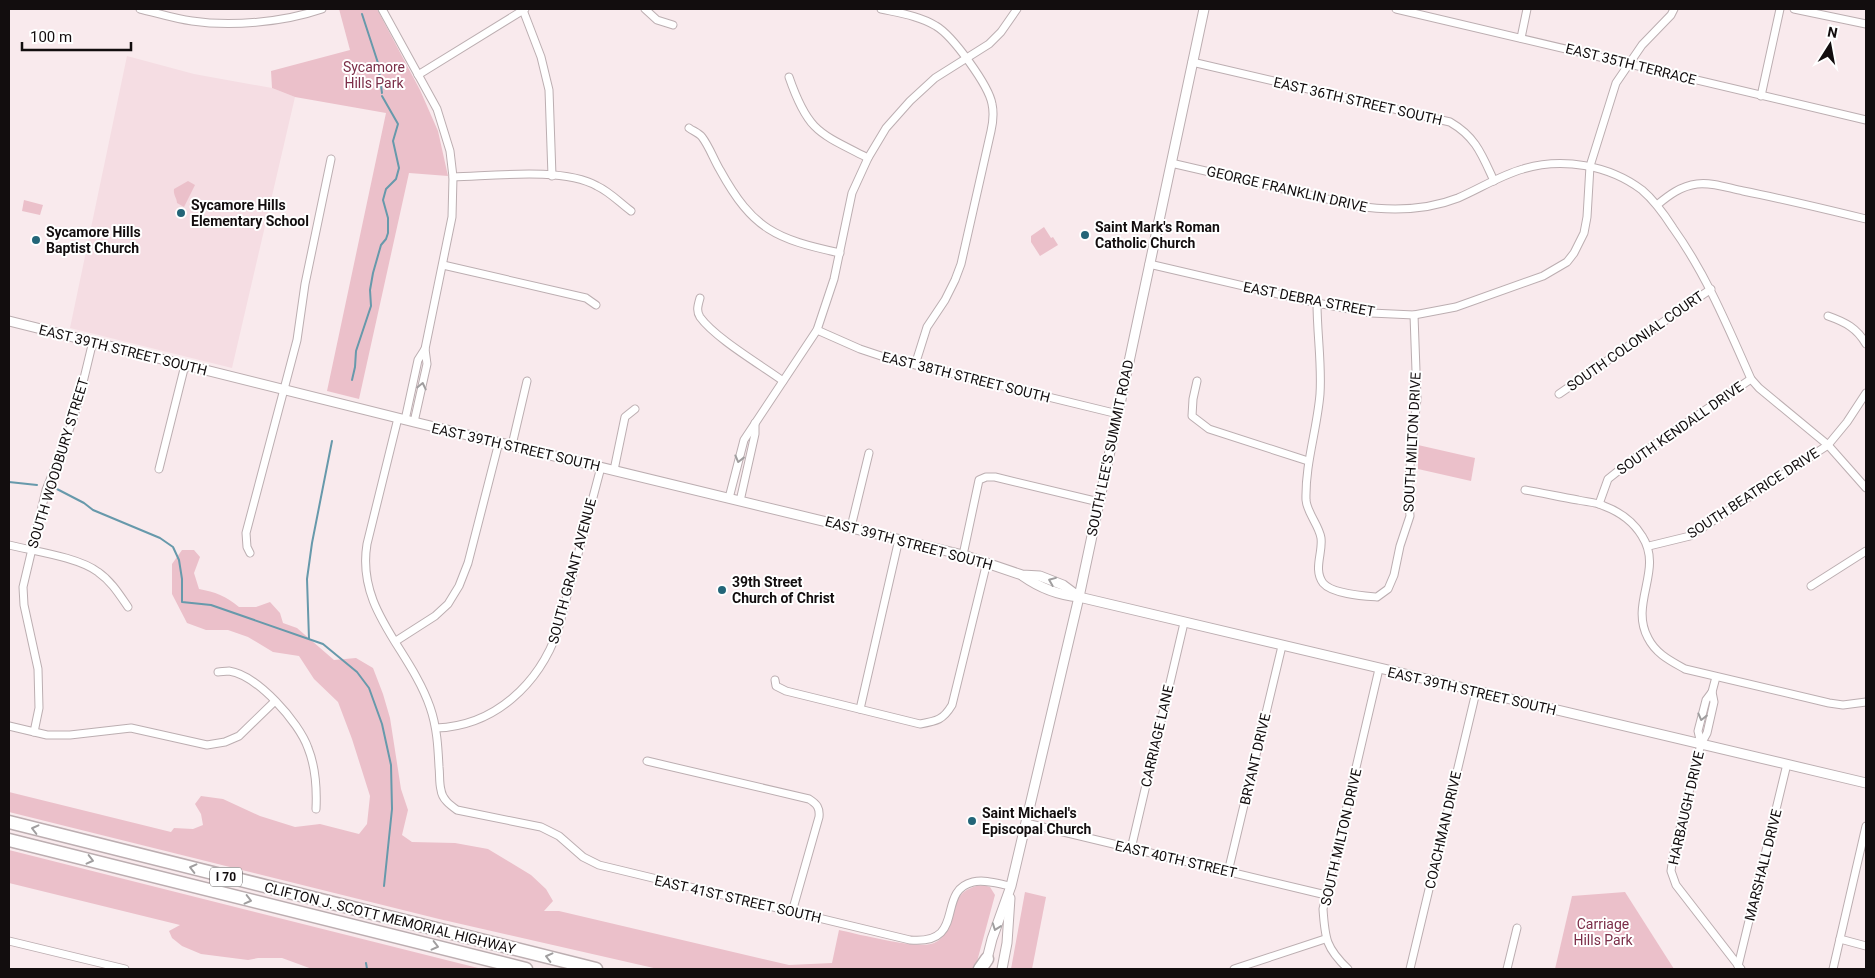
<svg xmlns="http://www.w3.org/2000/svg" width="1875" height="978" viewBox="0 0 1875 978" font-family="Roboto,sans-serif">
<rect width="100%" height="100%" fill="#f9eaed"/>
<!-- built -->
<path fill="#f5dde3" d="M127,56L194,74L272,88L295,97L232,368L70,328Z"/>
<!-- green -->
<g fill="#ebc0ca">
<path d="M339,9H377L420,90L438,131L448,176L409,173L359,399L327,391L386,113L295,97L272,88L271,71L350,50Z"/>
<path d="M188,181L195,185L184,207L177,203C177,198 173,195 174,189Z"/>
<path d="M24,200L43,205L40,215L22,211Z"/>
<path d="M1044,227L1051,238L1053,237L1058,245L1040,256L1031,242V236Z"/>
<path d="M1418,445L1475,458L1471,481L1418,469Z"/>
<path d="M182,550H194L200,557L194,573L199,589C215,592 226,596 239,607H256L270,602L280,613L283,623L297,628L334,660L356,658L373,668L383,694L390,718L401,789L408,810L402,835L412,842L455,843L488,849L531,875L546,889L553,901L544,911H559L789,965L832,963L839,930C858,934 919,950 934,943C959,932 946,897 971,888C978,885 984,885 990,887L995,895L975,969H658L439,919L9,812V792L171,832L174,828L193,829L203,825L201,814L195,804L201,796L223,799L260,816L295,827L320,824L359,834L367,824L370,796L352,739L338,702L314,679L299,656L273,652L248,637L228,630H206L187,623L172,594V564Z"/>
<path d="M9,850L482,969H312L282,958H258L248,960L201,954L182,946L172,938L169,931L180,925L9,883Z"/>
<path d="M1025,892L1046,897L1032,969H1011Z"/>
<path d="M1625,892L1674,969H1555L1572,896Z"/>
</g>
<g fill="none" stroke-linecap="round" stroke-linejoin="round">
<!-- stream -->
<g stroke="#6799ab" stroke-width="2">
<path d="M362,14L378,63L382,93"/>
<path d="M352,380L355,367L356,351L371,306L370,290L373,273L381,245L386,239L388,233V218L383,200L386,189L396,179L399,168L393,141L398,124L382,96"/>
<path d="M9,482L37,485"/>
<path d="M55,488L84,503L93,510L160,538L173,547L179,560L182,579V602L211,605L323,644L357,672L369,688L382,724L391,765L392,809L384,886"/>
<path d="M309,639L307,579L312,543L332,441"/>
<path d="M366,963L367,969"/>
</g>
<defs>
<g id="street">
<path d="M140,9C157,13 175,19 192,21C232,27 284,22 322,9"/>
<path d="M382,9L437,109L450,151L453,177L452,217L425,349L427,364L414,422"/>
<path d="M645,9L657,20L673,25"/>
<path d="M881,9C899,13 920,16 936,26C953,36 989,86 992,104C994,113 993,122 991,131L961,264L955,280L945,300L927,327L915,365"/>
<path d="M1396,9L1866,120"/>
<path d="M1794,9L1866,24"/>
<path d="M523,10L541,57L549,90L552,176"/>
<path d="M1521,38L1527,9"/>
<path d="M1192,62L1450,122C1476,137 1482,155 1494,181"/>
<path d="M418,75L525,9"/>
<path d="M789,77C808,132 819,133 868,158"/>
<path d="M1761,96L1780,9"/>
<path d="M689,128C693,131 699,133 702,137C709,146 714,160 720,170C753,230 776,239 840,253"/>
<path d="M1171,163L1357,206C1391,211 1425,211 1458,198C1479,189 1501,175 1523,169C1562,157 1609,165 1642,190C1655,201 1664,214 1673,228C1706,274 1728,327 1751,379L1759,388L1828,445L1866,488"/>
<path d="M453,177C493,176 563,167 597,186C610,192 620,203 631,211"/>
<path d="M1657,205C1669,195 1681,186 1697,184C1712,182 1728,188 1743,191C1784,199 1825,209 1866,219"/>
<path d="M1149,264L1317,303L1371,313L1414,315L1456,307L1543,276L1567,262L1574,253L1584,233L1587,217L1590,166L1616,83L1642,45L1671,15L1674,9"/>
<path d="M443,265L586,298L596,305"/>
<path d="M700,298C698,305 696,311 700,317C715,338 761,365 783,381"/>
<path d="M1317,303C1317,334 1322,364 1320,394C1317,430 1305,464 1306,500C1307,513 1319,525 1321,538C1323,553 1313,569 1323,583C1332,594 1364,596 1377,597L1388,589L1394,575L1400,546L1410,516L1408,492L1411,454L1417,399L1414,315"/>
<path d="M1828,316C1845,322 1857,328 1866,344"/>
<path d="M817,330L860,349L884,357L1118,414"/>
<path d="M1197,381L1193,399L1192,416L1209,429L1308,461"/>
<path d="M1559,394L1711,289"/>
<path d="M398,418L367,544C356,610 410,649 430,707C437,727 438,747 439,767C440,775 439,783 441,790C442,799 450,805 457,810L541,827L559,836L583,857L599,865L910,940C968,945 935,891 973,882C985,879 999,884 1011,886"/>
<path d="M405,420L418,360L425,349"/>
<path d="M512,445L527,381"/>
<path d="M159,469L185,365"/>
<path d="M614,470L625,417L635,409"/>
<path d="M1525,490C1543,493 1560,497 1578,500C1586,502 1596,502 1604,506C1620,512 1633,521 1642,536C1664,570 1629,603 1648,638C1656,654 1671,661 1685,669L1829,703L1843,705L1866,702"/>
<path d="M729,498L744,440L817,330L834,279L852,193L868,158L886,128L910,101L935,78L989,44L1001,32L1017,9"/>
<path d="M740,501L755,434V423"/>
<path d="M1599,504L1608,479L1632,460L1751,379"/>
<path d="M851,527L869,453"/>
<path d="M9,545C33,551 78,557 98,572C111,581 119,594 128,607"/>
<path d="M1649,546L1690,536L1828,445L1847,422L1866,393"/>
<path d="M250,553L247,547L246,533L297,340L305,284L331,159"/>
<path d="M963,555L979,480L986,477H995L1099,502"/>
<path d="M1811,586L1866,551"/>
<path d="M396,641L435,616L448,604L459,586L468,563L499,442"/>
<path d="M218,672C221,672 225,671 229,671C257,675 299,722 308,748C316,768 317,788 316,809"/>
<path d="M1716,677L1712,692L1714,702L1707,733L1701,744L1673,857L1671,871L1676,885L1741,969"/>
<path d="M775,680L776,686L786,691L920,724C937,721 943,720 952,705L987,562"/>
<path d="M860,709L899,539"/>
<path d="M9,726L47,735H70L131,728L207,745L225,742L239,736L274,702"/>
<path d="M436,728C495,726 539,684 558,630L601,467"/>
<path d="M34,732L39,708L38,669L24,605L23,587L46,490L65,443L78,403L93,341"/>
<path d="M1701,744L1698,731L1706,700L1712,692"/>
<path d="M647,761L809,799C817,804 820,808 819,817L792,912"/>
<path d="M1026,823L1326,895"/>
<path d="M1131,849L1184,623"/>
<path d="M1228,872L1282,646"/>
<path d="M1840,939L1866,946"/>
<path d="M9,941L125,969"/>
<path d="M1738,966L1787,764"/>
<path d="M1234,969L1325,939"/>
<path d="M1348,969C1326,948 1325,939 1323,909L1379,669"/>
<path d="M1410,969L1476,692"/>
<path d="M1507,969L1517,928"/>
<path d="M1833,969L1866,826"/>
</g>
<g id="secondary">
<path d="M9,321L414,422L963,555L1022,575L1040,576L1063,585L1079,597"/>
<path d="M1023,576C1040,588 1058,595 1079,597L1866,783"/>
<path d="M986,963L992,939L1011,886L1079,597L1204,9"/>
<path d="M1002,969L1007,943L1010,898"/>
</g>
<g id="highway">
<path d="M9,822L596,969"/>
<path d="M9,840L526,969"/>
<path d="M980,969L987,959"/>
</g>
</defs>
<!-- street casing -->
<use href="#street" stroke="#bcaeb1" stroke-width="9"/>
<!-- secondary casing -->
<use href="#secondary" stroke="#bcaeb1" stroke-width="11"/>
<!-- highway casing -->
<use href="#highway" stroke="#bcaeb1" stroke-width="15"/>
<!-- street -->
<use href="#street" stroke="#fff" stroke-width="7"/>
<!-- secondary -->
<use href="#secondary" stroke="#fff" stroke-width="9"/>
<!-- highway -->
<use href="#highway" stroke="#fff" stroke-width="12"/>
</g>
<!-- one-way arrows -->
<defs><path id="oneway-chevron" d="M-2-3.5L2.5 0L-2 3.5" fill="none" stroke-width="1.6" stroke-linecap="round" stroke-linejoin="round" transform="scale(1.25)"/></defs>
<g stroke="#a09e9f">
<use href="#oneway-chevron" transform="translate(422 386) rotate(-77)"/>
<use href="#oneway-chevron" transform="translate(739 459) rotate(104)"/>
<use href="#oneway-chevron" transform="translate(1052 581) rotate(-158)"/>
<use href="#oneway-chevron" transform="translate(1702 717) rotate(104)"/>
<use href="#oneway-chevron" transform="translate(35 829) rotate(-166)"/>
<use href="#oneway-chevron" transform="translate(90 860) rotate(14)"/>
<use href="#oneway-chevron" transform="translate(193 868) rotate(-166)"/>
<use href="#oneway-chevron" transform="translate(248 900) rotate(14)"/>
<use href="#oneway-chevron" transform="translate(996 927) rotate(110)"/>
<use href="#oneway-chevron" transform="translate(435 946) rotate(14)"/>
<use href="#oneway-chevron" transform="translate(549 957) rotate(-166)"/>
</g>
<!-- markers -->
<g fill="#236578" stroke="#fff" stroke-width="2">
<circle cx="181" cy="213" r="5"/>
<circle cx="1085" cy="235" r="5"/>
<circle cx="36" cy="240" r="5"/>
<circle cx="722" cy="590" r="5"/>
<circle cx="972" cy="821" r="5"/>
</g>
<g text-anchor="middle" stroke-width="4" stroke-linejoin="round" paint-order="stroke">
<!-- shield labels -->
<rect fill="#fff" stroke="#595656" stroke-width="1" x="210" y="867.5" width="32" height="19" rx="4"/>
<g font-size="12" font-weight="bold" fill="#120d0e">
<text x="226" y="881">I 70</text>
</g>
<!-- street labels -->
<g font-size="14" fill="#120d0e" stroke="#fff">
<text transform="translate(1631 64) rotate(14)" y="5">EAST 35TH TERRACE</text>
<text transform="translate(1358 101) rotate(13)" y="5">EAST 36TH STREET SOUTH</text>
<text transform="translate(1287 189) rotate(13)" y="5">GEORGE FRANKLIN DRIVE</text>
<text transform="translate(1309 299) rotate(11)" y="5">EAST DEBRA STREET</text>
<text transform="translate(1635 341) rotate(-35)" y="5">SOUTH COLONIAL COURT</text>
<text transform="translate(123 350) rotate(14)" y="5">EAST 39TH STREET SOUTH</text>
<text transform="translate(966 377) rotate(14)" y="5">EAST 38TH STREET SOUTH</text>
<text transform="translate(1680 428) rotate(-35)" y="5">SOUTH KENDALL DRIVE</text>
<text transform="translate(1412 442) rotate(-87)" y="5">SOUTH MILTON DRIVE</text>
<text transform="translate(516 447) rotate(13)" y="5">EAST 39TH STREET SOUTH</text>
<text transform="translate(1110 448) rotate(-78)" y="5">SOUTH LEE'S SUMMIT ROAD</text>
<text transform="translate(58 463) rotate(-73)" y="5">SOUTH WOODBURY STREET</text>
<text transform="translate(1753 493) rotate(-33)" y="5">SOUTH BEATRICE DRIVE</text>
<text transform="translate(909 543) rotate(15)" y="5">EAST 39TH STREET SOUTH</text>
<text transform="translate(572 571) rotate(-75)" y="5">SOUTH GRANT AVENUE</text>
<text transform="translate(1472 691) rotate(13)" y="5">EAST 39TH STREET SOUTH</text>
<text transform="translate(1157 736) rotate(-77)" y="5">CARRIAGE LANE</text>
<text transform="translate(1255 759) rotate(-77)" y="5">BRYANT DRIVE</text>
<text transform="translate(1686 808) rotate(-77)" y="5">HARBAUGH DRIVE</text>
<text transform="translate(1443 830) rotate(-77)" y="5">COACHMAN DRIVE</text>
<text transform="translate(1341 837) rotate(-77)" y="5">SOUTH MILTON DRIVE</text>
<text transform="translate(1176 859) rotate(13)" y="5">EAST 40TH STREET</text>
<text transform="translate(1763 865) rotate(-76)" y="5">MARSHALL DRIVE</text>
<text transform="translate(738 899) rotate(13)" y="5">EAST 41ST STREET SOUTH</text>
<text transform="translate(390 918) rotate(14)" y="5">CLIFTON J. SCOTT MEMORIAL HIGHWAY</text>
</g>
<!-- park labels -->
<g font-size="14" fill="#7b2e48" stroke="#fff">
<text x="374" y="72">Sycamore<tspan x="374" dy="16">Hills Park</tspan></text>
<text x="1603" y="929">Carriage<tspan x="1603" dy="16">Hills Park</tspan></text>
</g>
<!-- poi labels -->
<g font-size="14" font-weight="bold" fill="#120d0e" stroke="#fff" text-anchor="start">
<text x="191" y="210">Sycamore Hills<tspan x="191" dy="16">Elementary School</tspan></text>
<text x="1095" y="232">Saint Mark's Roman<tspan x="1095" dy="16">Catholic Church</tspan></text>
<text x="46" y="237">Sycamore Hills<tspan x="46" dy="16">Baptist Church</tspan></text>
<text x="732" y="587">39th Street<tspan x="732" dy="16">Church of Christ</tspan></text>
<text x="982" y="818">Saint Michael's<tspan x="982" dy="16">Episcopal Church</tspan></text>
</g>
</g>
<!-- border -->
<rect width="1875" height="978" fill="none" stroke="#120d0e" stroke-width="20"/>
<!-- north arrow -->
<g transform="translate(1830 45) rotate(11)" stroke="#ffffff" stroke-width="4" paint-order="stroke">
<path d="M0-4L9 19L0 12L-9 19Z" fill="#120d0e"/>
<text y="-8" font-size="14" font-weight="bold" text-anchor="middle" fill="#120d0e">N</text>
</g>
<!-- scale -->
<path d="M22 42v8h109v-8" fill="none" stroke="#120d0e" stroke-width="2.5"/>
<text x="30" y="42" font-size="15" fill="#120d0e" stroke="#ffffff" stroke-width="4" paint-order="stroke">100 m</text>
</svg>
